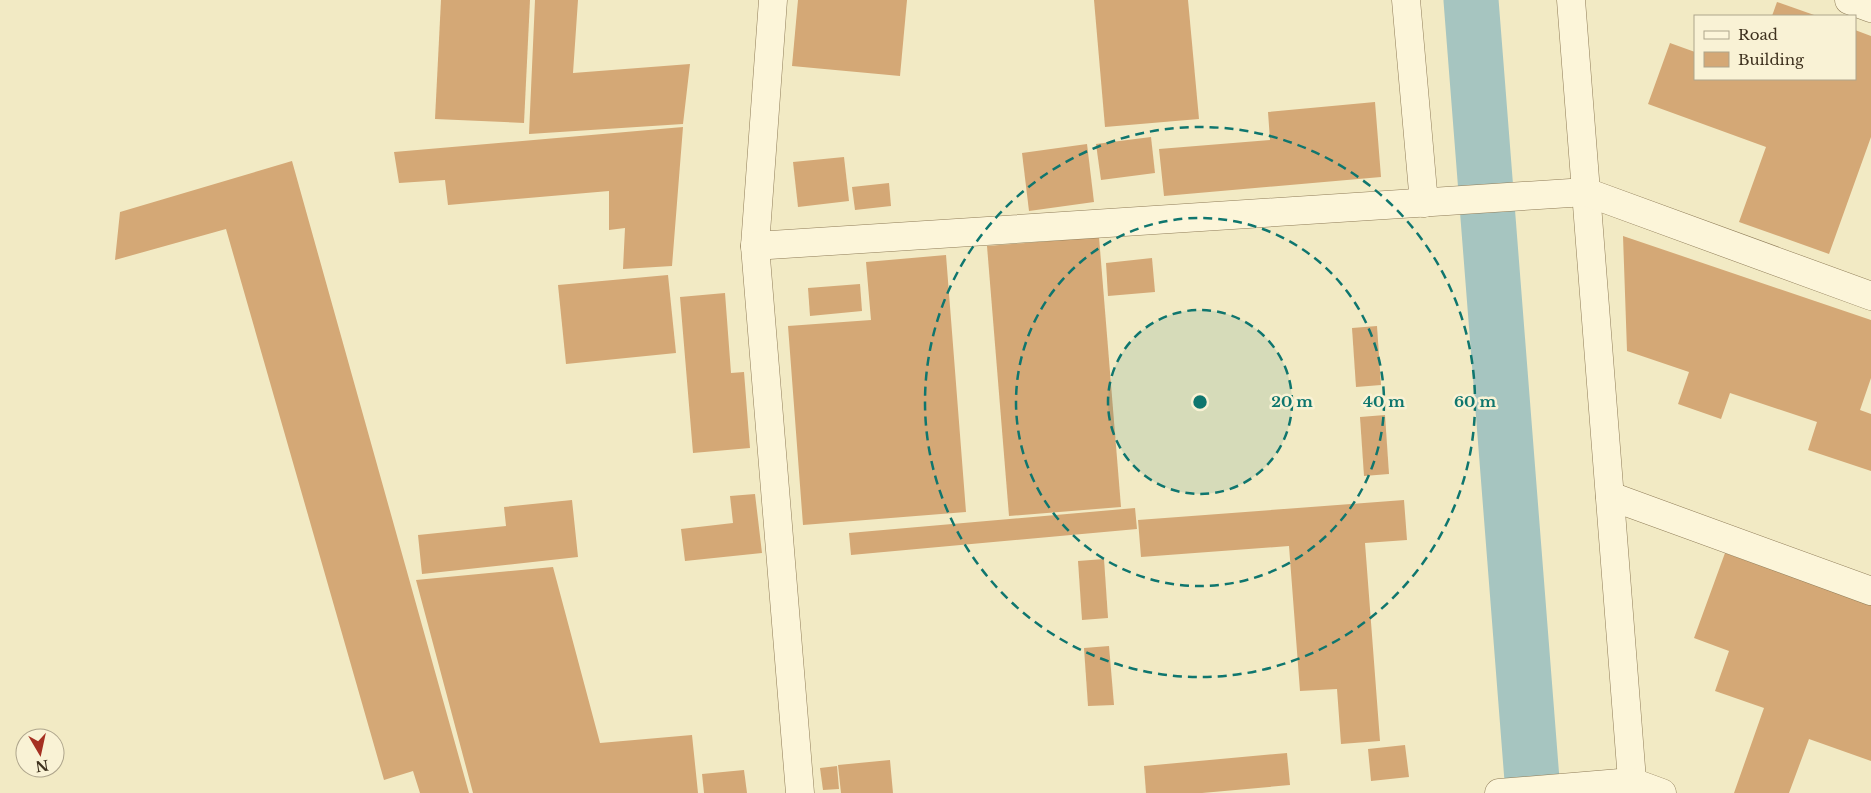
<svg xmlns="http://www.w3.org/2000/svg" width="1871" height="793" viewBox="0 0 1871 793" font-family="'Libre Baskerville',serif">
<rect width="100%" height="100%" fill="#f2eac4"/>
<g fill="none" stroke-linecap="round" stroke-linejoin="round">
<!-- river -->
<path stroke="#a6c5c0" stroke-width="55" d="M1471,0L1533,793"/>
</g>
<!-- building -->
<g fill="#d4a876">
<path d="M441,0H530L524,123L435,119Z"/>
<path d="M535,0H578L573,73L690,64L683,124L529,134Z"/>
<path d="M798,0H907L900,76L792,66Z"/>
<path d="M1094,0H1188L1199,119L1105,127Z"/>
<path d="M1777,2L1817,16H1772Z"/>
<path d="M1855,30L1871,36V137L1829,254L1739,222L1766,147L1648,104L1670,43L1695,52V79H1855Z"/>
<path d="M1375,102L1381,177L1164,196L1159,149L1270,140L1268,112Z"/>
<path d="M683,127L672,266L623,269L625,228L609,230V191L448,205L445,180L399,183L394,152Z"/>
<path d="M1151,137L1155,173L1101,180L1096,144Z"/>
<path d="M1087,144L1094,202L1029,211L1022,153Z"/>
<path d="M844,157L849,201L798,207L793,162Z"/>
<path d="M292,161L469,793H420L413,771L384,780L226,229L115,260L120,212Z"/>
<path d="M889,183L891,206L855,210L852,187Z"/>
<path d="M1623,236L1871,320V378L1860,410L1871,414V471L1808,450L1817,422L1730,393L1721,419L1678,404L1689,372L1627,351Z"/>
<path d="M1099,237L1121,507L1009,516L987,246Z"/>
<path d="M946,255L966,512L803,525L788,326L871,320L866,262Z"/>
<path d="M1152,258L1155,292L1108,296L1106,263Z"/>
<path d="M668,275L676,353L566,364L558,285Z"/>
<path d="M860,284L862,311L810,316L808,288Z"/>
<path d="M725,293L731,373L744,372L750,448L693,453L680,297Z"/>
<path d="M1377,326L1381,385L1356,387L1352,328Z"/>
<path d="M1385,415L1389,474L1364,476L1360,417Z"/>
<path d="M755,494L762,553L685,561L681,529L733,523L730,496Z"/>
<path d="M572,500L578,557L422,574L418,535L506,526L504,507Z"/>
<path d="M1404,500L1407,540L1365,543L1380,741L1341,744L1337,689L1300,691L1289,546L1141,557L1138,520Z"/>
<path d="M1135,508L1137,529L851,555L849,533Z"/>
<path d="M1725,553L1871,605V761L1809,739L1789,793H1734L1764,708L1715,691L1729,651L1694,638Z"/>
<path d="M1104,559L1108,618L1082,620L1078,561Z"/>
<path d="M553,567L600,743L692,735L698,793H473L416,580Z"/>
<path d="M1109,646L1114,705L1088,706L1084,648Z"/>
<path d="M1405,745L1409,777L1371,781L1368,749Z"/>
<path d="M1287,753L1290,785L1202,793H1146L1144,766Z"/>
<path d="M890,760L893,793H841L838,765Z"/>
<path d="M837,766L839,789L823,790L820,768Z"/>
<path d="M744,770L747,793H704L702,774Z"/>
</g>
<g fill="none" stroke-linecap="round" stroke-linejoin="round">
<defs>
<g id="minor">
<path d="M773,0L755,246L800,793"/>
<path d="M1406,0L1424,203"/>
<path d="M1571,0L1633,793"/>
<path d="M1849,0L1871,8"/>
<path d="M755,246L1586,192L1871,296"/>
<path d="M1610,496L1871,591"/>
<path d="M1499,793L1632,782L1662,793"/>
</g>
</defs>
<!-- minor casing -->
<use href="#minor" stroke="#8f7c58" stroke-width="29"/>
<!-- minor -->
<use href="#minor" stroke="#fcf5d9" stroke-width="28"/>
</g>
<!-- distance rings -->
<circle cx="1200" cy="402" r="92" fill="#0f766e" fill-opacity=".12"/>
<g fill="none" stroke="#0f766e" stroke-width="2.5" stroke-dasharray="9 6">
<circle cx="1200" cy="402" r="92"/>
<circle cx="1200" cy="402" r="184"/>
<circle cx="1200" cy="402" r="275"/>
</g>
<circle cx="1200" cy="402" r="8" fill="#0f766e" stroke="#f9f2d5" stroke-width="2.5"/>
<g font-size="15" text-anchor="middle" font-weight="bold" fill="#0f766e" stroke="#f9f2d5" stroke-width="5" stroke-linejoin="round" paint-order="stroke">
<text x="1292" y="407">20 m</text>
<text x="1384" y="407">40 m</text>
<text x="1475" y="407">60 m</text>
</g>
<!-- legend -->
<rect x="1694" y="15" width="162" height="65" fill="#f9f2d5" stroke="#aea58c"/>
<rect x="1704" y="31" width="25" height="8" fill="#fcf5d9" stroke="#aea58c"/>
<text x="1738" y="40" font-size="15" fill="#3e311e">Road</text>
<rect x="1704" y="52" width="25" height="15" fill="#d4a876" stroke="#aea58c"/>
<text x="1738" y="65" font-size="15" fill="#3e311e">Building</text>
<!-- north arrow -->
<g transform="translate(40 753) rotate(171)"><circle r="24" fill="#f9f2d5" stroke="#aea58c"/>
<path d="M0-4L9 19L0 12L-9 19Z" fill="#a53022"/>
<text y="-8" font-size="14" font-weight="bold" text-anchor="middle" fill="#3e311e">N</text>
</g>
</svg>
